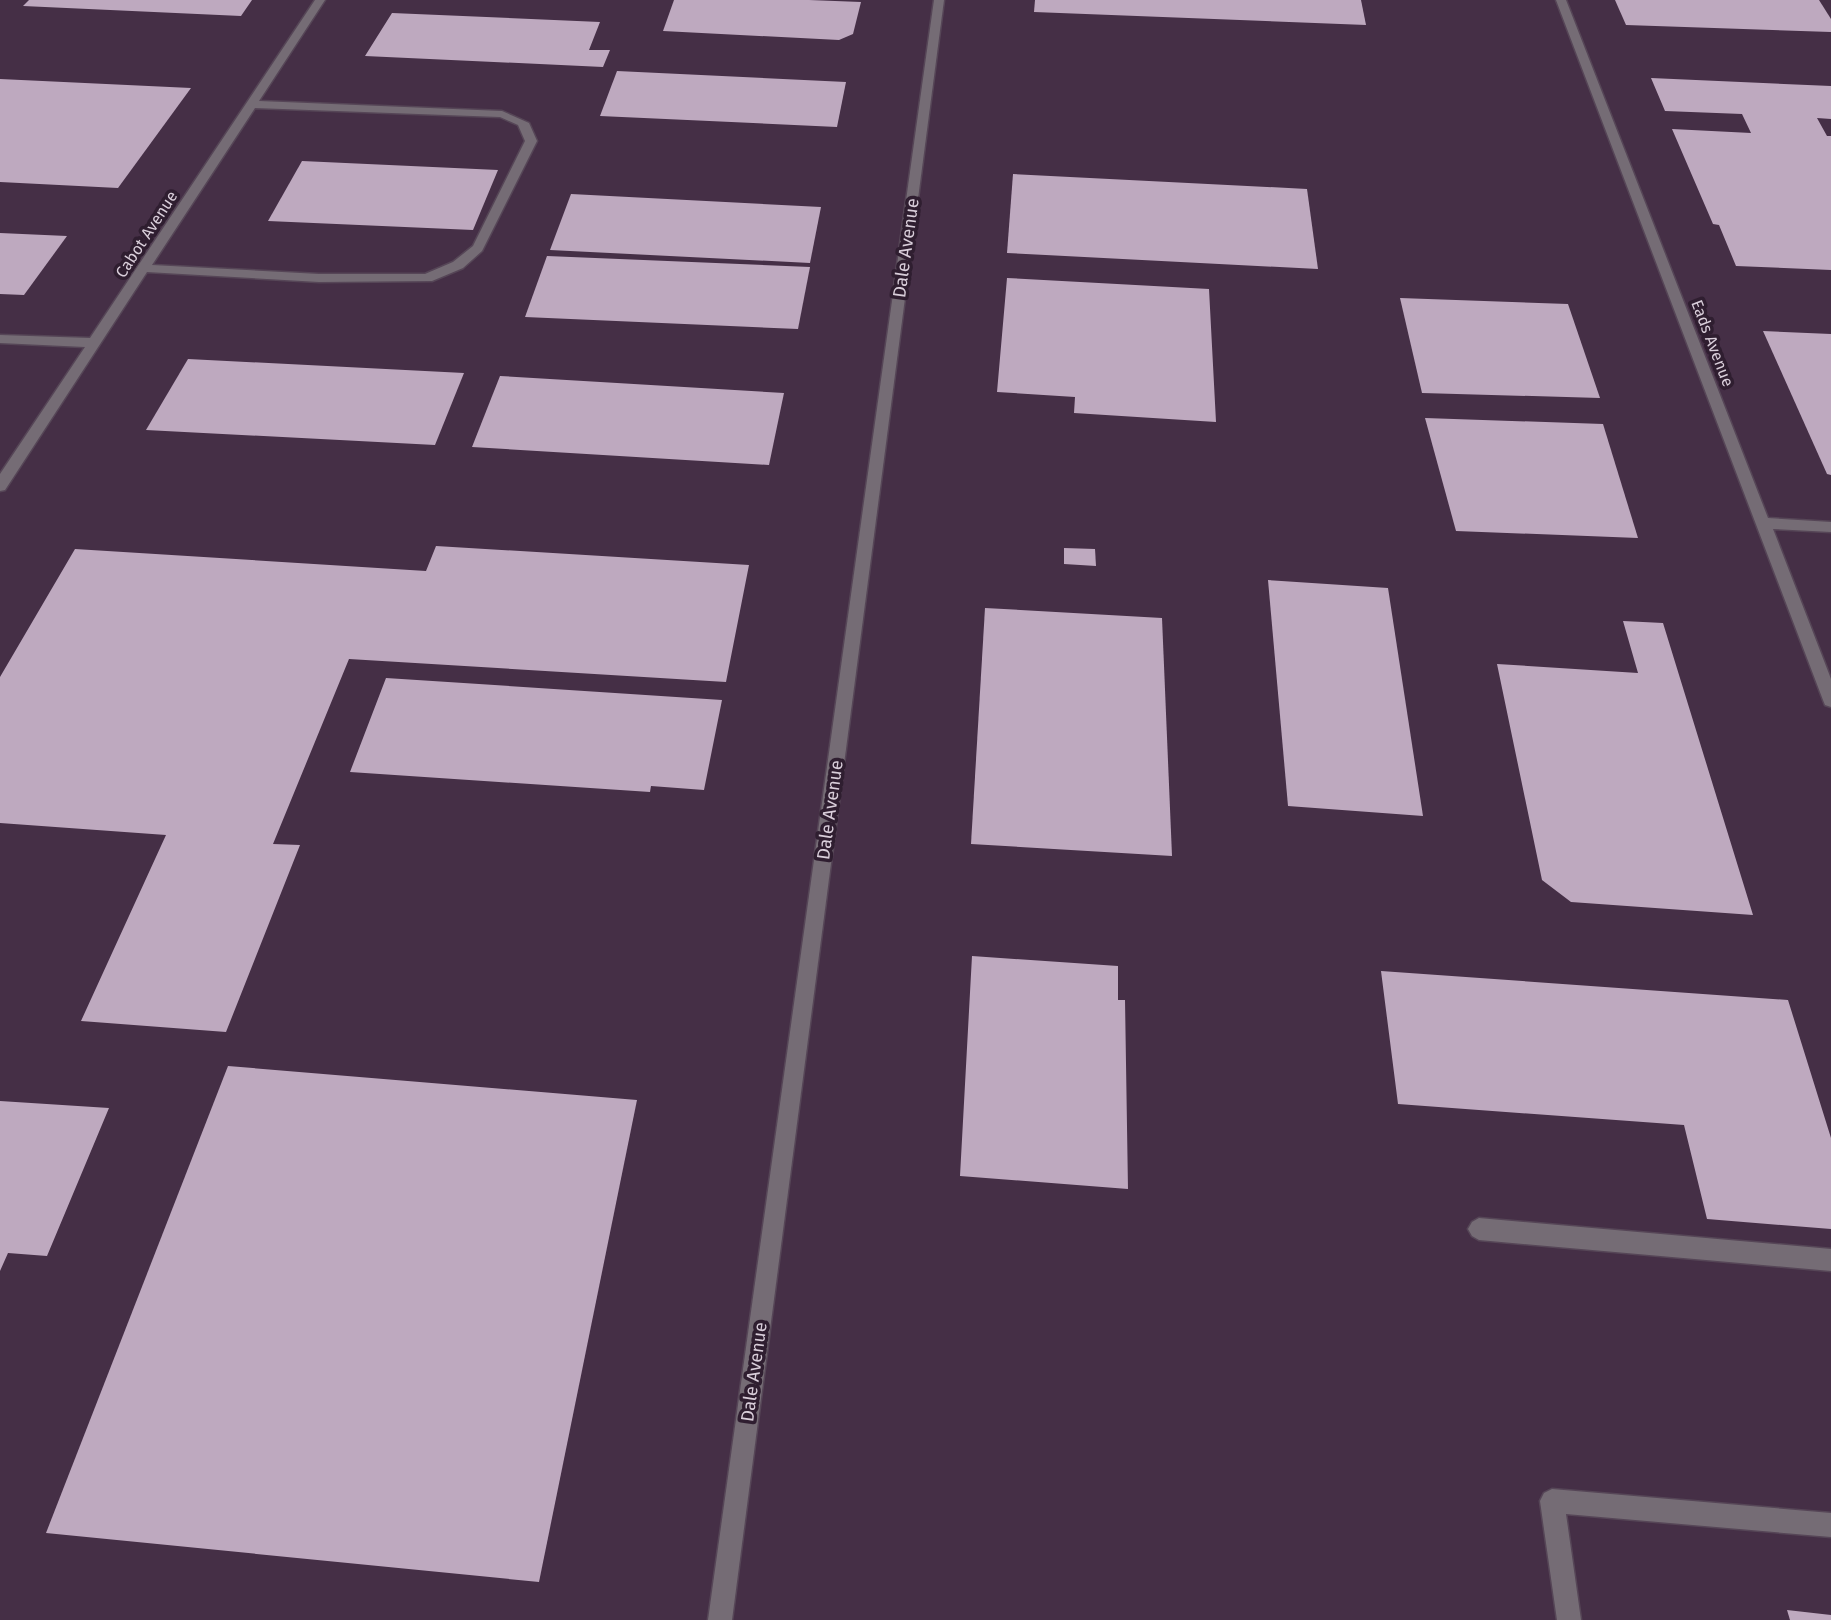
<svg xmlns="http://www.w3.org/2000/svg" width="1831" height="1620" viewBox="0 0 1831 1620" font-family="'Fira Sans',sans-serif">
<rect width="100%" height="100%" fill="#39283a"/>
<!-- built -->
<rect fill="#452f46" x="0" y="0" width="1831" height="1620"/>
<!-- building -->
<g fill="#bea9bf">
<path d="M29,0H252L241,16L23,6Z"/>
<path d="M674,0H809L861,2L853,34L839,40L663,31Z"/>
<path d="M1035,0H1361L1366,25L1034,12Z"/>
<path d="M1615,0H1819L1831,19V32L1626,25Z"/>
<path d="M392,13L600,22L589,50H610L603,67L365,56Z"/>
<path d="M617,71L846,82L837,127L600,116Z"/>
<path d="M1651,78L1831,86V119L1817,118L1827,136H1831V270L1736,266L1719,225L1713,224L1672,129L1751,133L1742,114L1665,111Z"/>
<path d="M0,79L191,88L118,188L0,182Z"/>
<path d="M302,161L498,170L473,230L268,221Z"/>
<path d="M1013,174L1307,189L1318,269L1007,253Z"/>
<path d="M571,194L821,207L810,263L550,250Z"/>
<path d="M0,233L67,236L24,295L0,294Z"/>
<path d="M547,256L810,267L798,329L525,317Z"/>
<path d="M1007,278L1209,289L1216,422L1074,413L1075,397L997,392Z"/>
<path d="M1400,298L1568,304L1600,398L1422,393Z"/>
<path d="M1763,331L1831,334V475L1827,474Z"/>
<path d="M188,359L464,373L435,445L146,430Z"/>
<path d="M500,376L784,393L769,465L472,447Z"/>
<path d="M1425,418L1603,424L1638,538L1456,531Z"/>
<path d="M436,546L749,565L726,682L349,659L273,844L300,845L226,1032L81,1021L166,835L0,823V677L75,549L426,571Z"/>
<path d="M1064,548L1095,549L1096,566L1064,564Z"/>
<path d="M1268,580L1388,588L1423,816L1288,806Z"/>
<path d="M985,608L1162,618L1172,856L971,844Z"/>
<path d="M1623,621L1663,623L1753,915L1571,902L1542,880L1497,664L1638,673Z"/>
<path d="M386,678L722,700L704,790L651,786L650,792L350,772Z"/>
<path d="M972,956L1118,966V1000H1125L1128,1189L960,1176Z"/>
<path d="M1381,971L1788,1000L1831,1138V1229L1707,1219L1684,1125L1398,1104Z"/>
<path d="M228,1066L637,1100L539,1582L46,1533Z"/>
<path d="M0,1101L109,1108L47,1256L8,1253L0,1271Z"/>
<path d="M1787,1610L1831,1615V1620H1790Z"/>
</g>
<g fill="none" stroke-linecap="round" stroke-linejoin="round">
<defs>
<g id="minor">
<path d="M315,0H325L259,101L502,111L529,123L537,141L482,251L463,268L432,281L319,282L147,272L5,490L0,491V474L85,347L0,343V335L90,338ZM255,108L500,117L518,125L525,141L473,246L453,262L425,274H319L152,265Z"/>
<path d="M934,0H944L732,1620H708Z"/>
<path d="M1556,0H1566L1768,518L1831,522V532L1773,529L1831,679V707L1825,705L1823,700Z"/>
<path d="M1479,1218L1831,1249V1271L1479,1240L1472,1236L1468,1229L1472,1222Z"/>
<path d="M1552,1489L1831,1513V1537L1566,1514L1581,1620H1557L1540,1501L1544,1493Z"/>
</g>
</defs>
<!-- minor casing -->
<use href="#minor" stroke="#564657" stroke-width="3"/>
<!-- minor -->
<use href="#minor" fill="#756c75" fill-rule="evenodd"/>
</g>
<g text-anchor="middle" stroke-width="7" stroke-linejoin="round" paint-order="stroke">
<!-- far-street labels -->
<g font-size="16" fill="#d9ceda" stroke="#2f1e30">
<text transform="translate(146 234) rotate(-57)" y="6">Cabot Avenue</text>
<text transform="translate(1713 343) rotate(69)" y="6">Eads Avenue</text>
</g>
<!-- street labels -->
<g font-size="18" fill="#d9ceda" stroke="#2f1e30">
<text transform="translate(906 248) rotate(-82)" y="6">Dale Avenue</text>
<text transform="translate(830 810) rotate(-82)" y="6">Dale Avenue</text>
<text transform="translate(754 1372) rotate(-82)" y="6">Dale Avenue</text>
</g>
</g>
</svg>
